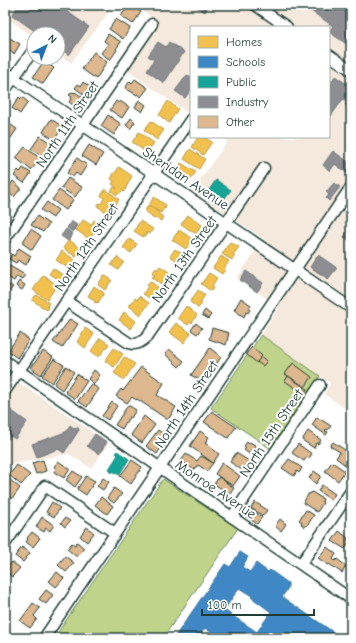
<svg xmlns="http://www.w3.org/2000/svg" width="356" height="643" viewBox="0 0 356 643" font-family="'Comic Neue',sans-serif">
<rect width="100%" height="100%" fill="#fff"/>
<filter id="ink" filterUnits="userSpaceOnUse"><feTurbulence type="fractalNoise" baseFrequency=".025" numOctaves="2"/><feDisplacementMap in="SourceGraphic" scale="8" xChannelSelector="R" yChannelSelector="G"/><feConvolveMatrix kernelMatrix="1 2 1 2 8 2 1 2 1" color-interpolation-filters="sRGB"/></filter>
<g filter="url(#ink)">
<!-- built -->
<g fill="#f5e9dd">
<path d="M5,5H114L71,63L58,54V34H34V37L5,17Z"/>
<path d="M133,5H351V412L324,394L330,383L261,335L279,307L237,278L264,239L192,191L227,142L221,137H329V27H191V115L125,69L157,21Z"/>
<path d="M5,373L109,443L91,468L68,454L7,465L5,468Z"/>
</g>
<!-- green -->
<g fill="#bfd48a" stroke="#6f885f">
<path d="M261,335L320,376L271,449L211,408Z"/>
<path d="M163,479L238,528L163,638H54Z"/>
</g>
<!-- homes -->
<g fill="#f2c14e" stroke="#b39946">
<path d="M168,101L178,109L169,123L159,115Z"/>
<path d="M151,121L164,130L157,140L144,130Z"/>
<path d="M139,132L154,143L147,153L132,142Z"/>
<path d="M198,137H204L212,142L203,155L192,147Z"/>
<path d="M190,149L205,159L199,169L184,159Z"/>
<path d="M181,163L196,172L189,182L175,173Z"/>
<path d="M119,167L132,176L124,192L122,191L117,195L111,191L114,187L117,189V188L112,184L114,181L111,179L114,173H115Z"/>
<path d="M105,189L119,199L115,206L111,203L110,206L116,210L111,216L97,206L99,203L101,204L104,198L101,196Z"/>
<path d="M154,197L166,205L165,207L166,208L165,209L164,208L161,213L149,205Z"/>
<path d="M148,205L158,212V213L163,217L161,221L155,218L154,219L151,217L152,216L145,211Z"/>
<path d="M188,215L202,225L196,234L181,224Z"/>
<path d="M83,220L91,225L94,220L100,224L89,239L76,230Z"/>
<path d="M140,221L153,229L150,234L146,232L145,233L147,234L146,236L144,235L143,237L134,231Z"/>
<path d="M179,230L193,239L186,249L172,240Z"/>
<path d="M129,239L137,244L131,253L123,248Z"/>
<path d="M69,240L82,249L76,257L63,248Z"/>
<path d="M230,242L239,247L233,255L235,256L232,260L222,254Z"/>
<path d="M175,249L186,256L181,263L170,256Z"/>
<path d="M62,251L75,260L69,269L56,260Z"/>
<path d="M221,256L229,261L224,269L225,270L222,274L213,268Z"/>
<path d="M117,257L124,262L118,270L111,265Z"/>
<path d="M160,266L169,272L162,285L152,277L155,275L152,273L156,268L157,270Z"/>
<path d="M53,268L66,277L63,283L49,274Z"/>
<path d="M209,273L217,278L212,286L214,287L211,291L201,284Z"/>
<path d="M43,275L57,285L47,300L33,290Z"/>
<path d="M104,275L112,280L105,290L98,285Z"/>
<path d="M150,281L159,288L151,299L143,294L148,286L147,285Z"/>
<path d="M94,286L104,293L98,303L97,302L96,303L94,302L95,301L88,296Z"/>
<path d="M198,290L205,295L200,303L202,304L198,308H197V307L190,302Z"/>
<path d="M37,295L49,303L47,306L49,308L47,310L32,300L35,296Z"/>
<path d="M139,296L149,303L141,315L129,306V304L130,305L135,298L137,300Z"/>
<path d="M186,306L197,315L192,323L190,322L188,325L178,318Z"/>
<path d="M124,312L136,321L131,329L119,320Z"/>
<path d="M176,323L191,333L184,343L169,332Z"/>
<path d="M85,328L94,334L85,348L77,342Z"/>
<path d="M100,338L109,344L99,357L91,351Z"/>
<path d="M114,348L123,354L114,367L105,361Z"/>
<path d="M124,357L135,364L124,380L114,373Z"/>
</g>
<!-- schools -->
<path fill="#3f88c5" stroke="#35729a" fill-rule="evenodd" d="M240,552L248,557L242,567L250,572L256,563L268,572L270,570L288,583V588L282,597L342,638H219L205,628L201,633L206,637V638H174L225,564L230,567ZM239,588L252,596L251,597L271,612L257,632L224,610Z"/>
<!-- public -->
<g fill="#17a398" stroke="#19847a">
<path d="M216,180L231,190L221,203L212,197L209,190Z"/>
<path d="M117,451L129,459L119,475L113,471L112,473L110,471L111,470L109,469L118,455L116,453Z"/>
</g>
<!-- industry -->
<g fill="#8d8d92" stroke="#6c7576">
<path d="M19,5H68L65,10L89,27L69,55L58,47V34H39L12,15Z"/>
<path d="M194,5H209L205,12Z"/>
<path d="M302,5H351V47L329,32L333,26Z"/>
<path d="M158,42L166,47L169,42L184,52L164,83L147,71L154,60L148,56Z"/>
<path d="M187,75L191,78V90L185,98L175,91Z"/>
<path d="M335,76L351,87V110L345,105L347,102L343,99L331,116L329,115V86Z"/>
<path d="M333,151L351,164V171L348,174L335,164L330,171L323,165Z"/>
<path d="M334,183L340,187L329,201L326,198L329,195L326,192Z"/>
<path d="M71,221L77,225L73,232L67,228Z"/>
<path d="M351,227V242L344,237Z"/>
<path d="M66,229L73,234L68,241L61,236Z"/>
<path d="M318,255L337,268L328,279L310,267Z"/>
<path d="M246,271L263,283L257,292L240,280Z"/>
<path d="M8,408L27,422L15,439L11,436L9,439L5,436V412Z"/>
<path d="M70,425L75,429L77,427L79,429V430L64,453L58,449L37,457L32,444L66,432Z"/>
<path d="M95,434L107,442L99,454L87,446Z"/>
</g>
<!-- building -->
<g fill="#ddb78e" stroke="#1f3d34">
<path d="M129,5L141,12L133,24L121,16Z"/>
<path d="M116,19L130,28L123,39L109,29Z"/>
<path d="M108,34L121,42L116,49L117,50L110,60L101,53L108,44L104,41Z"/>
<path d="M8,37L20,44L14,54L5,48V41Z"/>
<path d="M94,52L107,62L96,79L82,69Z"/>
<path d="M44,61L54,68L43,84L33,77Z"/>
<path d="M135,79L148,88L141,97L137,94V95L125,88L130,81L132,83Z"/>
<path d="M83,82L95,90L89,98L75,88L78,84L81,86Z"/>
<path d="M72,92L75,93V92L85,99L78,109L69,102L72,97L69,95Z"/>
<path d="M19,97L21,99L22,97L28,102L20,114L12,108Z"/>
<path d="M139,100L146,105L142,112L135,107Z"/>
<path d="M116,101L119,103L120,101L129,107L122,118L110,110Z"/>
<path d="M108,115L121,124L114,135L101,126Z"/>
<path d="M131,118L135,122L130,129L126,125Z"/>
<path d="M51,119L63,127L54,140L43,132Z"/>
<path d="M5,121L17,129L11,138L5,135Z"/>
<path d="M40,136L52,144L43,157L31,149Z"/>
<path d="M89,145L103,154L96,165L82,156Z"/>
<path d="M25,147L41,159L31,170L16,158Z"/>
<path d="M77,158L87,165L80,176L76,173L73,177L67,173Z"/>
<path d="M23,168L31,173L24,183L14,176L18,170L20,172Z"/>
<path d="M68,178L82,187L75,197L61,188Z"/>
<path d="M13,181L21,188L14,197L6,191Z"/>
<path d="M59,190L73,200L66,210L52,200Z"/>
<path d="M5,197L11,202L9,205L10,206L8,208H7L5,211Z"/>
<path d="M47,202L58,210L53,218L41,210Z"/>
<path d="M37,216L49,224L43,232L31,225Z"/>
<path d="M31,229L41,236L32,250L22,243Z"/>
<path d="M19,248L31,256L26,265L18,260L16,263L9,259L12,254L14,256Z"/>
<path d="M8,265L25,275L22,279L17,276L14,281L5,275V268H6Z"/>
<path d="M19,281L25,285L22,290L16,286Z"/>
<path d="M5,282L13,287L6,296H5Z"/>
<path d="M241,298L251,305L249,309L250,310L248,313L246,312L244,317L234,310Z"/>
<path d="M205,310L211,315L208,319L202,315Z"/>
<path d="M70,319L78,324L62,348L53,342Z"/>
<path d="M196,323L202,328L197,334L191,330Z"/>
<path d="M212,328L229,333L226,345L209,339Z"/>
<path d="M20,333L29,340L17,358L8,351Z"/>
<path d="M252,347L262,356L257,363L246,354Z"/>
<path d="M210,348L221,357L210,374L209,373L207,379L206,378L202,382L191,375Z"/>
<path d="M169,349L184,361L179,367L165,354Z"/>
<path d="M43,351L53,357L41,375L31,368Z"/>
<path d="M262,356L267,361L263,366L257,362Z"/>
<path d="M54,359L64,365L52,383L42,376Z"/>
<path d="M293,363L312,377L305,387L285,374Z"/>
<path d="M66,366L74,372L62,390L54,384Z"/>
<path d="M141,367L164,383L157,395L176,407L168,420L137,399L136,400L132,397L127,403L116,396L121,389L123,391Z"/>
<path d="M94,370L100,375L94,384L88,379Z"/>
<path d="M77,374L87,381L75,399L65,392Z"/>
<path d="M288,376L307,389L304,394L285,381Z"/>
<path d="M91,384L99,389L87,407L78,401Z"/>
<path d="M112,402L117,406L108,420L102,416Z"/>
<path d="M128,405L136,410L131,418L129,417L122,429L115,425Z"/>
<path d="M212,411L236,427L228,438L204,422Z"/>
<path d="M144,416L155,425L142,443L131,435Z"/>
<path d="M317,417L331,426L328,430L326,429L325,431L328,432L326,435L312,425Z"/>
<path d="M158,430L168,437L157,454L146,446Z"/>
<path d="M200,431L209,437L205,443L219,454L213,463L190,446Z"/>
<path d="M308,431L321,440L318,444L316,443L314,448L302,440Z"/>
<path d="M247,442L249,444L250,442L255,445L254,446L259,449L256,454L254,452L252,456L244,450L246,448L244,446Z"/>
<path d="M333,442L351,454V462L348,467L336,458L340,452L330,446Z"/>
<path d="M298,444L312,454L309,458L307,457L304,461L292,453Z"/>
<path d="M236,453L249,461L242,470L230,462Z"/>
<path d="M186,454L197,461L201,456L213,463L207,471L198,465L194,470L181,461Z"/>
<path d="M289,459L302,468L299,473L297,471L294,476L282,468Z"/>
<path d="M43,460L46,471L36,474L32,463Z"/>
<path d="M132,460L142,467L131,484L120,476Z"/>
<path d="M58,461L70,469L64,478L54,472L56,469L54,467Z"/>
<path d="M332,462L345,471L338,481L325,471Z"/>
<path d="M222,463L240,476L233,486L215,474Z"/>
<path d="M17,465L30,475L21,485L9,475Z"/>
<path d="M73,471L82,477L75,487L66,480Z"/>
<path d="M314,471L321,476L316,484L309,478Z"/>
<path d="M86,476L95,481L86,495L77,489Z"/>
<path d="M219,477L234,488L230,494L214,484Z"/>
<path d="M103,478L109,482L103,490L97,486Z"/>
<path d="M9,479L20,488L12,499L5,493V485Z"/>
<path d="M322,485L335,494L331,500L318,491Z"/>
<path d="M114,488L122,494L114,503L107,498Z"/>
<path d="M312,492L323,499L322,502L323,503L317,512L303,503L309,493L310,494Z"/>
<path d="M5,497L11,502L5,510Z"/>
<path d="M101,497L113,506L107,514L95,505Z"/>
<path d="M52,502L60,508L54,517L46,512Z"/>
<path d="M255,502L267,510L263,516L251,508Z"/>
<path d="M249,508L262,517L257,524L244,515Z"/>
<path d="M306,510L314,515L307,526L306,525L305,527L301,524L302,522L299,520Z"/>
<path d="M42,517L54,525L50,531L46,528L44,532L36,527Z"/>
<path d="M65,518L70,521L65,527L61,523Z"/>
<path d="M280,519L286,524L281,531L275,526Z"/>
<path d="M87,527L94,533L87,542L80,536Z"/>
<path d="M339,531L348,538L347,540L350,541L345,549L332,541Z"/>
<path d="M32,532L40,538L33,547L26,542L28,539L27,538Z"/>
<path d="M77,542L84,548L77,557L67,549L72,543L75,545Z"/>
<path d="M22,547L30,553L23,562L15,556Z"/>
<path d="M327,547L336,554L333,559L335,561L337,559L346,566L342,573L329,564L328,565L318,558Z"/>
<path d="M65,556L74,563L66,572L58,565Z"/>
<path d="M12,562L20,568L12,577L5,571Z"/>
<path d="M57,572L64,578L56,587L49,581Z"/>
<path d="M46,590L53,595L46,604L39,599Z"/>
<path d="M33,603L40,608L34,616L37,619L30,628L20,621Z"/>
</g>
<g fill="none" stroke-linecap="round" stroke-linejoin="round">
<defs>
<g id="minor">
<path d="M255,5L287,27"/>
<path d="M329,55L351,70"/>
<path d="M5,72L351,308"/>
<path d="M5,90L32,52"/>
<path d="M5,239L152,24"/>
<path d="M66,301L129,343C136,346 142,342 147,337L264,168"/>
<path d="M5,361L351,599"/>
<path d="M5,391L191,119"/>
<path d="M232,517L320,385"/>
<path d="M5,544L45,486L115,533"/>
<path d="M301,564L351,491"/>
<path d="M44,638L351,187"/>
</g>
</defs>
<!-- minor casing -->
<use href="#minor" stroke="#1f3d34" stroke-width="13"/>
<!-- minor -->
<use href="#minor" stroke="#fff" stroke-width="10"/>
</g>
</g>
<g text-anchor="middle" stroke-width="4" stroke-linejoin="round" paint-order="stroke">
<!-- street labels -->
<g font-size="14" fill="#1f3d34" stroke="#fff">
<text transform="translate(67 124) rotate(-56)" y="5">North 11th Street</text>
<text transform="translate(186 178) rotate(34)" y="5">Sheridan Avenue</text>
<text transform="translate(86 247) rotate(-56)" y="5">North 12th Street</text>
<text transform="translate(184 259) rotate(-55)" y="5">North 13th Street</text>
<text transform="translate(186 404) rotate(-56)" y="5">North 14th Street</text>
<text transform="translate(271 433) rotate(-56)" y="5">North 15th Street</text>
<text transform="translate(216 489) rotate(34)" y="5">Monroe Avenue</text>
</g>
</g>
<!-- margin -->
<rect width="356" height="643" fill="none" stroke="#fff" stroke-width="20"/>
<rect x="10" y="10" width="336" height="623" fill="none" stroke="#1f3d34" stroke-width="1.5" filter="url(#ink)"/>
<!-- legend -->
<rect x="190" y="26" width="140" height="112" fill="#ffffff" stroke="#a5b1ae"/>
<rect x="198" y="36" width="20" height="12" fill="#f2c14e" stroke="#a5b1ae"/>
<text x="226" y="46" font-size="12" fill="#1f3d34">Homes</text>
<rect x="198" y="56" width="20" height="12" fill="#3f88c5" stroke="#a5b1ae"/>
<text x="226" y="66" font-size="12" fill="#1f3d34">Schools</text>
<rect x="198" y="76" width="20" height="12" fill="#17a398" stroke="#a5b1ae"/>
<text x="226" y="86" font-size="12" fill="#1f3d34">Public</text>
<rect x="198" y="96" width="20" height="12" fill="#8d8d92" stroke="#a5b1ae"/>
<text x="226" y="106" font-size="12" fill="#1f3d34">Industry</text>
<rect x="198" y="116" width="20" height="12" fill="#ddb78e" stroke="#a5b1ae"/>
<text x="226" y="126" font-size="12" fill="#1f3d34">Other</text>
<!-- north arrow -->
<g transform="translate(46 46) rotate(42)"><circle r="19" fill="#ffffff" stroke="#a5b1ae"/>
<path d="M0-3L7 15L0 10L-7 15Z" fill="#1f6fb2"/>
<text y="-6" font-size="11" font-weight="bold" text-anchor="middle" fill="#1f3d34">N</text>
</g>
<!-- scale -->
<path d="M202 609v6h112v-6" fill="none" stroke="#1f3d34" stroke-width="2"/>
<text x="208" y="609" font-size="12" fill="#1f3d34" stroke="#ffffff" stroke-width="3" paint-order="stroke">100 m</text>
</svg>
